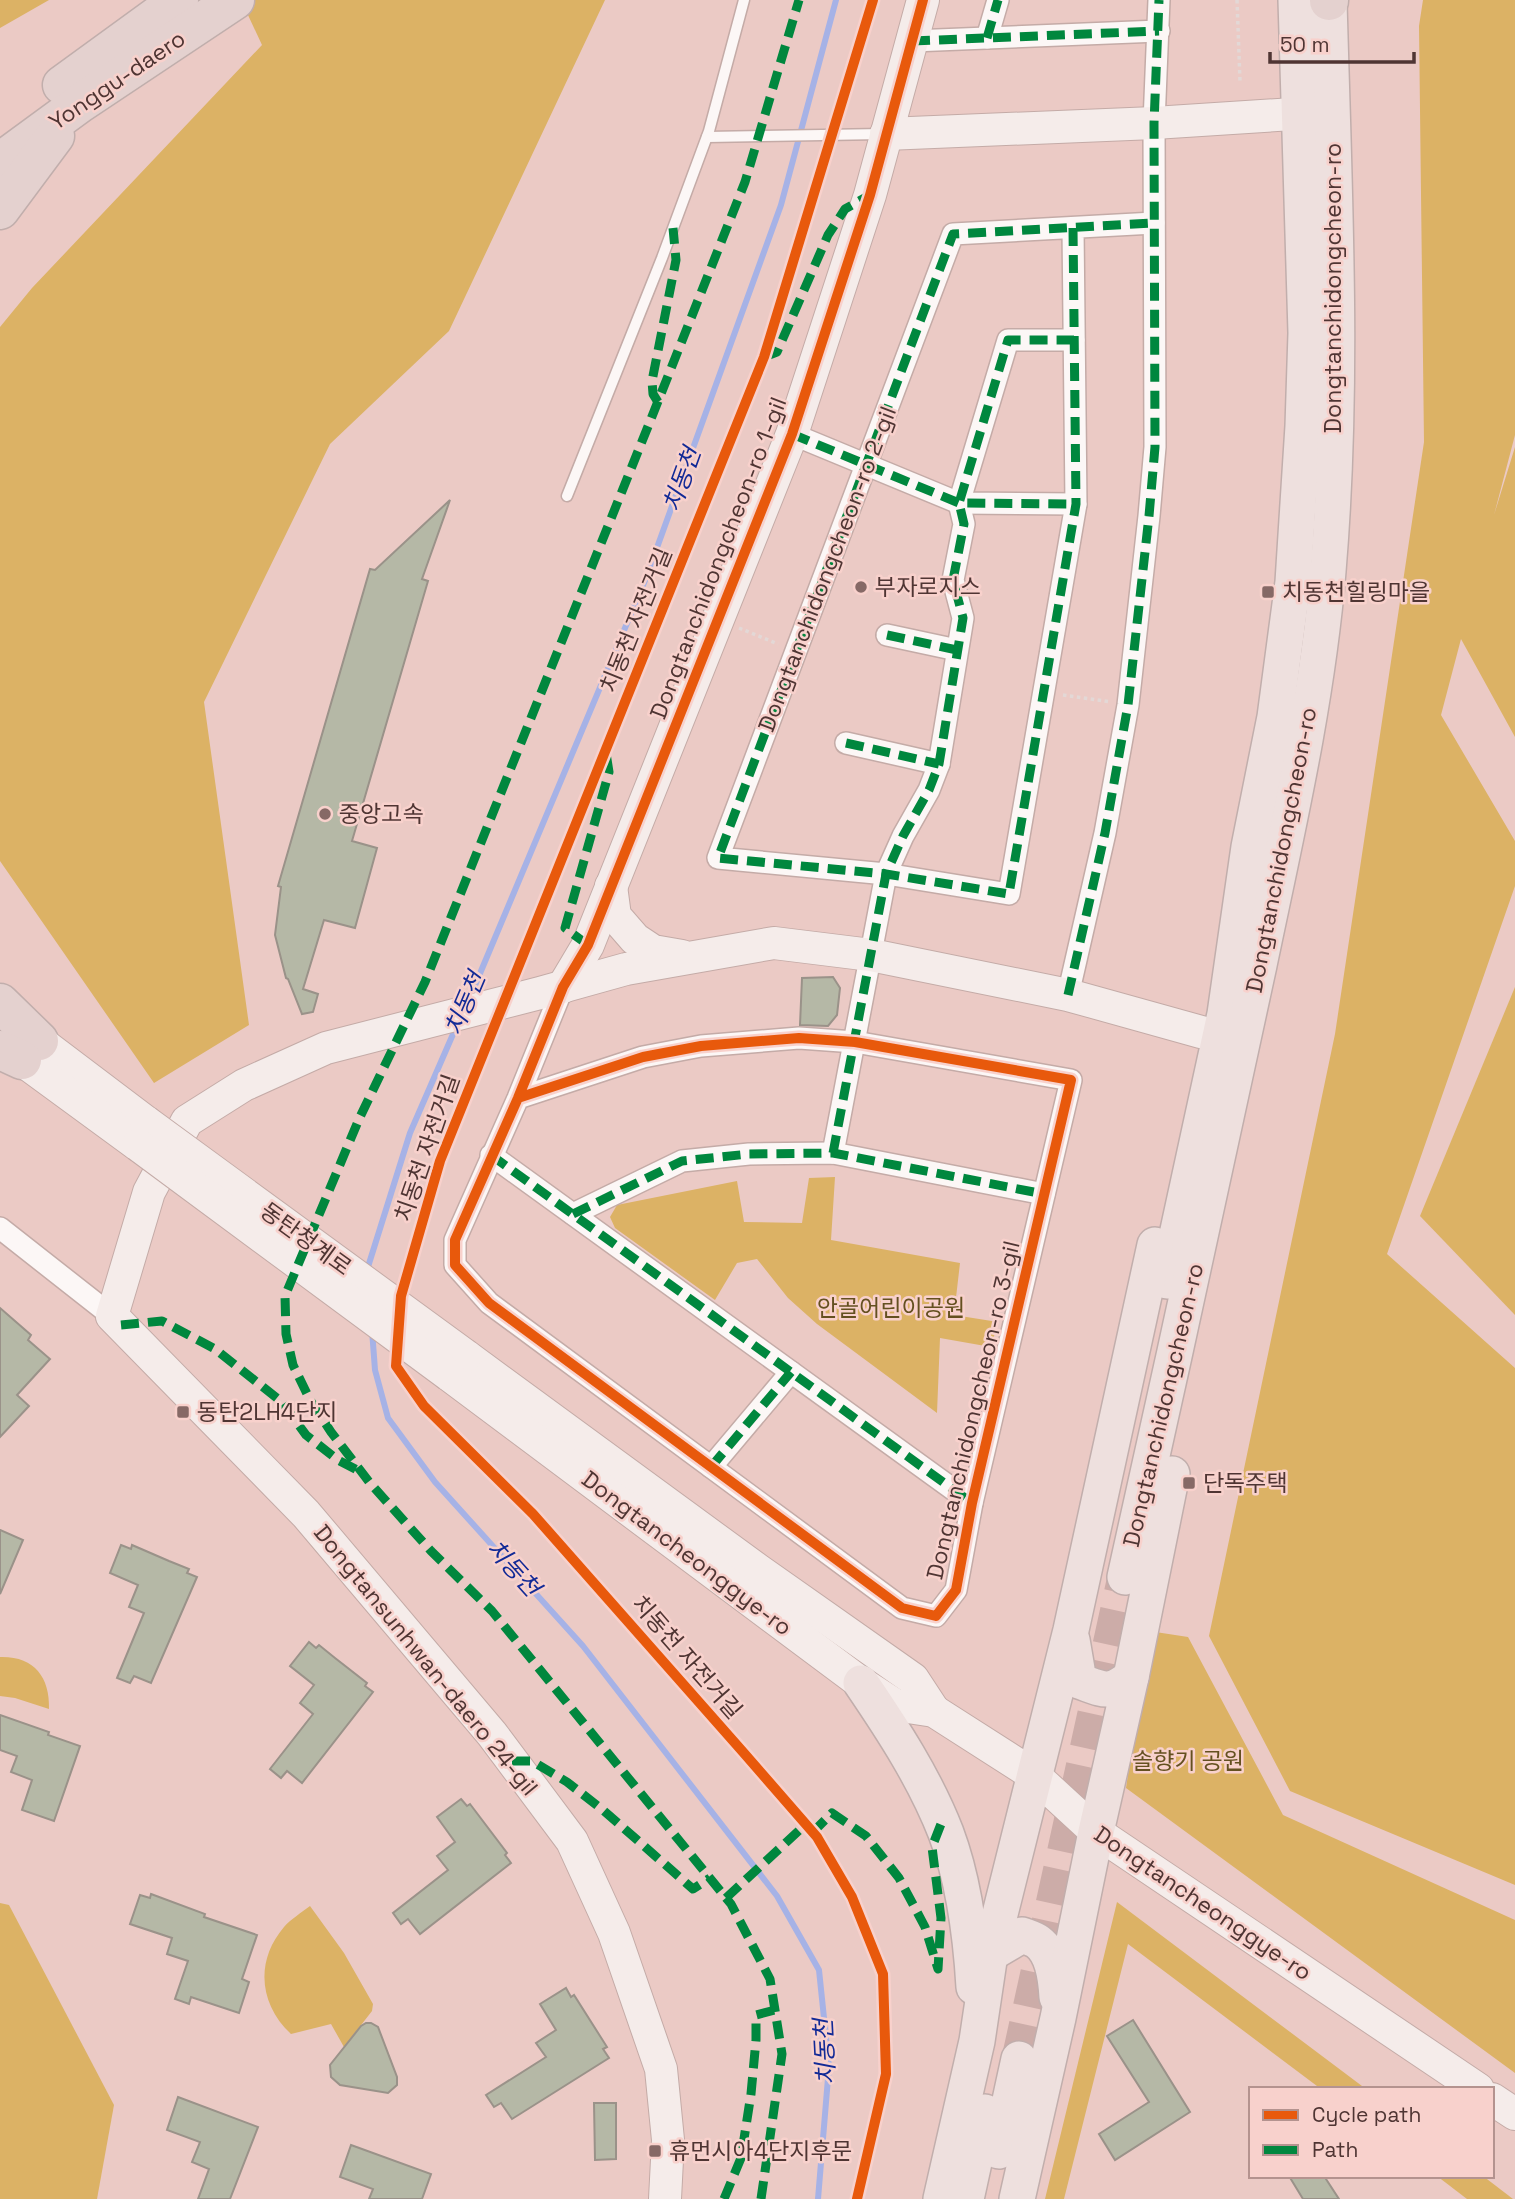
<svg xmlns="http://www.w3.org/2000/svg" width="1515" height="2199" viewBox="0 0 1515 2199" font-family="'Space Grotesk','Noto Sans KR',sans-serif">
<rect width="100%" height="100%" fill="#ebcac5"/>
<!-- green -->
<g fill="#dcb265">
<path d="M0,0H49L0,28Z"/>
<path d="M241,0H605L449,331L330,444L204,702L249,1025L154,1083L0,861V327L32,288L262,45Z"/>
<path d="M1423,0H1515V435L1494,515L1515,447V737L1461,639L1441,715L1515,841V886L1387,1254L1515,1368V1885L1290,1791L1209,1636L1335,1034L1424,442L1419,26Z"/>
<path d="M1515,987V1315L1420,1216Z"/>
<path d="M835,1177L831,1240L960,1263L954,1315L998,1322L991,1347L940,1338L937,1413L817,1324L788,1298L757,1259L737,1263L715,1300L615,1228L610,1217L617,1205L737,1181L744,1222L802,1223L809,1178Z"/>
<path d="M1149,1631L1188,1637L1283,1815L1515,1920V2073L1126,1788Z"/>
<path d="M0,1657C34,1656 50,1677 49,1709L15,1698L0,1696Z"/>
<path d="M1117,1902L1366,2089H1321L1128,1944L1064,2199H1045Z"/>
<path d="M0,1903L9,1905L114,2105L97,2199H0Z"/>
<path d="M310,1906L344,1953L373,2004L372,2011L344,2047L331,2024L291,2034C259,2004 255,1961 284,1927C291,1919 301,1913 310,1906Z"/>
<path d="M1437,2176H1483L1513,2199H1467Z"/>
</g>
<g fill="none" stroke-linecap="round" stroke-linejoin="round">
<!-- stream -->
<g stroke="#a6b2e6" stroke-width="6">
<path d="M468,1002L646,578L781,205L836,0"/>
<path d="M367,1270L410,1133L457,1025"/>
<path d="M372,1330L375,1370L388,1418L435,1482L583,1646L777,1896L819,1970L829,2066L818,2199"/>
</g>
</g>
<!-- building -->
<g fill="#b5b8a6" stroke="#9a9289" stroke-width="2">
<path d="M450,500L422,579L428,581L352,841L377,848L355,928L324,920L303,989L318,994L313,1012L302,1014L288,979L286,978L275,935L281,887L278,886L370,569L375,570Z"/>
<path d="M833,977L840,988L837,1015L828,1026L800,1025L802,978Z"/>
<path d="M0,1308L31,1335L28,1340L50,1359L17,1395L29,1406L0,1437Z"/>
<path d="M0,1530L23,1540L0,1594Z"/>
<path d="M121,1545L131,1549L132,1545L169,1561L189,1569L187,1573L197,1577L151,1683L134,1676L130,1683L117,1678L144,1613L129,1607L138,1585L110,1573Z"/>
<path d="M309,1642L316,1648L319,1645L335,1658L367,1683L365,1686L373,1692L302,1783L287,1771L281,1778L270,1769L313,1714L300,1703L314,1685L290,1666Z"/>
<path d="M0,1715L49,1732L48,1735L80,1746L54,1821L22,1810L32,1780L11,1772L17,1756L0,1750Z"/>
<path d="M461,1799L467,1806L470,1804L507,1853L505,1855L511,1863L420,1934L408,1919L401,1924L393,1913L448,1870L437,1856L455,1842L437,1817Z"/>
<path d="M151,1894L205,1914L204,1917L257,1935L242,1979L249,1982L239,2013L191,1997L189,2004L175,1999L188,1961L167,1954L172,1938L130,1924L140,1895L150,1898Z"/>
<path d="M566,1988L571,1997L574,1995L607,2047L603,2049L609,2058L512,2119L501,2103L494,2107L486,2095L546,2057L536,2043L556,2030L540,2004Z"/>
<path d="M1133,2020L1190,2112L1115,2160L1099,2134L1149,2102L1107,2036Z"/>
<path d="M366,2023H371L378,2027L397,2077V2085L388,2093L340,2085L331,2077L330,2065L361,2026Z"/>
<path d="M178,2097L258,2127L230,2199H198L209,2169L192,2162L200,2142L167,2130Z"/>
<path d="M594,2103H616V2159L595,2160Z"/>
<path d="M351,2145L431,2174L422,2199H369L373,2189L340,2177Z"/>
<path d="M1289,2176H1324L1339,2199H1303Z"/>
</g>
<g fill="none" stroke-linecap="round" stroke-linejoin="round">
<!-- primary-tunnel -->
<path stroke="#ccaca8" stroke-width="35" stroke-dasharray="35 18" stroke-linecap="butt" d="M1019,2059L1125,1577"/>
<defs>
<g id="lane">
<path d="M707,137L883,134"/>
<path d="M567,496L662,258L709,131L744,0"/>
</g>
<g id="street">
<path d="M987,38L998,0"/>
<path d="M912,41L1159,31"/>
<path d="M1073,228L1076,504L1009,894L886,874L718,858L953,234L1154,223"/>
<path d="M792,434L959,503L1076,504"/>
<path d="M887,635L957,650"/>
<path d="M846,743L939,764"/>
<path d="M1068,995L1105,833L1128,705L1149,516L1155,447L1154,123L1159,0"/>
<path d="M518,1098L643,1057L701,1046L799,1038L855,1042L1071,1080L972,1503L956,1590L936,1616L902,1608L489,1303L455,1265V1240L518,1098L563,987"/>
<path d="M833,1153L886,874L903,836L929,790L939,764L963,618L953,580L964,524L959,503L1008,340H1074"/>
<path d="M491,1155L972,1503"/>
<path d="M573,1214L682,1161L749,1154L833,1153L1044,1194"/>
<path d="M0,1228L112,1316"/>
<path d="M711,1467L791,1372"/>
</g>
<g id="secondary">
<path d="M886,134L1154,123L1324,112"/>
<path d="M611,886L615,916L635,939L653,951L682,956"/>
<path d="M563,987L588,945L792,434L870,195L923,0"/>
<path d="M39,1041L146,1122"/>
<path d="M22,1060L138,1145"/>
<path d="M466,1356L758,1570L913,1679L934,1711"/>
<path d="M449,1375L861,1683L895,1705L934,1711L1034,1775L1096,1832L1478,2089"/>
<path d="M1492,2099L1515,2114"/>
<path d="M665,2199L668,2140L661,2069L614,1933L572,1841L492,1734L306,1514L112,1316L149,1192L187,1121L244,1085L326,1048L540,993L626,969L774,943L871,955L1068,995L1201,1032"/>
</g>
<g id="primary">
<path d="M1167,1281L1225,1014L1249,847L1275,717L1293,582L1303,426L1306,333L1296,0"/>
<path d="M1125,1577C1170,1373 1216,1170 1259,965C1286,835 1317,704 1328,571C1344,381 1334,191 1329,1"/>
<path d="M1072,1640L1079,1681C1105,1690 1108,1695 1131,1677"/>
<path d="M861,1683C893,1730 925,1779 946,1833C964,1881 971,1936 974,1987"/>
<path d="M990,1954L1022,1935C1027,1937 1034,1939 1038,1942C1054,1954 1056,1980 1057,1997"/>
<path d="M999,2151L1019,2059"/>
<path d="M941,2199L977,2041L990,1954L1071,1630L1155,1245"/>
<path d="M966,2199L985,2112"/>
<path d="M1017,2199L1058,2018L1096,1832L1131,1677L1172,1474"/>
</g>
<g id="highway">
<path d="M1329,1V0"/>
<path d="M62,85L179,0"/>
<path d="M0,162L79,104L235,0"/>
<path d="M0,210L55,136"/>
<path d="M0,1003L39,1041"/>
<path d="M0,1050L22,1060"/>
</g>
</defs>
<!-- lane casing -->
<use href="#lane" stroke="#c4aba7" stroke-width="13"/>
<!-- street casing -->
<use href="#street" stroke="#c4aba7" stroke-width="24"/>
<!-- secondary casing -->
<use href="#secondary" stroke="#c4aba7" stroke-width="34"/>
<!-- primary casing -->
<use href="#primary" stroke="#c1aeac" stroke-width="38"/>
<!-- highway casing -->
<use href="#highway" stroke="#c1aeac" stroke-width="41"/>
<!-- path -->
<g stroke="#e3d8d6" stroke-width="3.5" stroke-dasharray="3.5 3.5" stroke-linecap="butt">
<path d="M1237,0L1240,81"/>
<path d="M739,628L778,644"/>
<path d="M1063,695L1111,702"/>
</g>
<!-- lane -->
<use href="#lane" stroke="#fcf7f6" stroke-width="10"/>
<!-- street -->
<use href="#street" stroke="#fcf7f6" stroke-width="21"/>
<!-- secondary -->
<use href="#secondary" stroke="#f5ecea" stroke-width="32"/>
<!-- primary -->
<use href="#primary" stroke="#eee0de" stroke-width="35"/>
<!-- highway -->
<use href="#highway" stroke="#e4d1cf" stroke-width="38"/>
<defs>
<g id="secondary-bridge">
<path d="M146,1122L466,1356"/>
<path d="M138,1145L449,1375"/>
</g>
</defs>
<!-- secondary-bridge casing -->
<use href="#secondary-bridge" stroke="#c4aba7" stroke-width="34" stroke-linecap="butt"/>
<!-- secondary-bridge -->
<use href="#secondary-bridge" stroke="#f5ecea" stroke-width="32"/>
<!-- quiet -->
<g stroke="#00873e" stroke-width="9" stroke-dasharray="18 9" stroke-linecap="butt">
<path d="M987,38L998,0"/>
<path d="M912,41L1159,31"/>
<path d="M1073,228L1076,504L1009,894L886,874L718,858L953,234L1154,223"/>
<path d="M764,357L777,352L828,235L845,209L870,195"/>
<path d="M658,402L653,394L652,381L676,260L673,228"/>
<path d="M792,434L959,503L1076,504"/>
<path d="M887,635L957,650"/>
<path d="M846,743L939,764"/>
<path d="M588,945L565,928L609,772L606,753"/>
<path d="M1068,995L1105,833L1128,705L1149,516L1155,447L1154,123L1159,0"/>
<path d="M833,1153L886,874L903,836L929,790L939,764L963,618L953,580L964,524L959,503L1008,340H1074"/>
<path d="M491,1155L972,1503"/>
<path d="M573,1214L682,1161L749,1154L833,1153L1044,1194"/>
<path d="M121,1325L162,1321L215,1349L282,1402L306,1435L338,1460L357,1470"/>
<path d="M711,1467L791,1372"/>
<path d="M512,1761H532L567,1782L603,1810L693,1889L710,1878"/>
<path d="M812,1833L832,1813L866,1836L899,1878L925,1927L938,1969L941,1918L932,1847L941,1824"/>
<path d="M726,1898L805,1825"/>
<path d="M724,2199L741,2158L751,2094L756,2040V2015L775,2010"/>
<path d="M761,2199L782,2054L770,1979L731,1904L492,1611L431,1551L370,1483L331,1432L310,1400L293,1365L286,1334L285,1296L359,1119L425,982L649,424L745,182L799,0"/>
</g>
<defs>
<g id="cycleway">
<path d="M518,1098L643,1057L701,1046L799,1038L855,1042L1071,1080L972,1503L956,1590L936,1616L902,1608L489,1303L455,1265V1240L518,1098L563,987L588,945L792,434L870,195L923,0"/>
<path d="M857,2199L886,2074L883,1974L852,1897L817,1837L743,1752L533,1514L424,1406L396,1366L401,1296L440,1161L764,357L873,0"/>
</g>
</defs>
<!-- cycleway casing -->
<use href="#cycleway" stroke="#f8d1cc" stroke-width="15"/>
<!-- cycleway -->
<use href="#cycleway" stroke="#e8590c" stroke-width="10"/>
</g>
<!-- markers -->
<g fill="#866966" stroke="#f8d1cc" stroke-width="2.5">
<circle cx="861" cy="587" r="7"/>
<rect x="1261" y="585" width="14" height="14" rx="3.5"/>
<circle cx="325" cy="814" r="7"/>
<rect x="176" y="1405" width="14" height="14" rx="3.5"/>
<rect x="1182" y="1476" width="14" height="14" rx="3.5"/>
<rect x="648" y="2144" width="14" height="14" rx="3.5"/>
</g>
<g text-anchor="middle" stroke-width="5" stroke-linejoin="round" paint-order="stroke">
<!-- street labels -->
<g font-size="23" fill="#4f3533" stroke="#f8d1cc">
<text transform="translate(117 80) rotate(-34)" y="8">Yonggu-daero</text>
<text transform="translate(1333 288) rotate(-90)" y="8">Dongtanchidongcheon-ro</text>
<text transform="translate(718 558) rotate(-69)" y="8">Dongtanchidongcheon-ro 1-gil</text>
<text transform="translate(827 569) rotate(-69)" y="8">Dongtanchidongcheon-ro 2-gil</text>
<text transform="translate(636 620) rotate(-68)" y="8">치동천 자전거길</text>
<text transform="translate(1281 850) rotate(-79)" y="8">Dongtanchidongcheon-ro</text>
<text transform="translate(427 1148) rotate(-71)" y="8">치동천 자전거길</text>
<text transform="translate(306 1239) rotate(36)" y="8">동탄청계로</text>
<text transform="translate(1163 1405) rotate(-77)" y="8">Dongtanchidongcheon-ro</text>
<text transform="translate(973 1410) rotate(-77)" y="8">Dongtanchidongcheon-ro 3-gil</text>
<text transform="translate(687 1553) rotate(37)" y="8">Dongtancheonggye-ro</text>
<text transform="translate(687 1657) rotate(49)" y="8">치동천 자전거길</text>
<text transform="translate(426 1660) rotate(51)" y="8">Dongtansunhwan-daero 24-gil</text>
<text transform="translate(1203 1903) rotate(34)" y="8">Dongtancheonggye-ro</text>
</g>
<!-- poi labels -->
<g font-size="23" fill="#4f3533" stroke="#f8d1cc" text-anchor="start">
<text x="875" y="595">부자로지스</text>
<text x="1282" y="600">치동천힐링마을</text>
<text x="339" y="822">중앙고속</text>
<text x="197" y="1420">동탄2LH4단지</text>
<text x="1203" y="1491">단독주택</text>
<text x="669" y="2159">휴먼시아4단지후문</text>
</g>
<!-- park labels -->
<g font-size="23" fill="#645020" stroke="#f8d1cc">
<text x="891" y="1316">안골어린이공원</text>
<text x="1188" y="1769">솔향기 공원</text>
</g>
<!-- water labels -->
<g font-size="24" font-style="italic" fill="#122a96" stroke="#f8d1cc">
<text transform="translate(682 480) rotate(-70)" y="8">치동천</text>
<text transform="translate(465 1004) rotate(-67)" y="8">치동천</text>
<text transform="translate(513 1568) rotate(48)" y="8">치동천</text>
<text transform="translate(825 2052) rotate(-93)" y="8">치동천</text>
</g>
</g>
<!-- legend -->
<rect x="1249" y="2087" width="245" height="91" fill="#f8d1cc" stroke="#b4938f" stroke-width="2"/>
<rect x="1263" y="2110" width="35" height="10" fill="#e8590c" stroke="#b4938f" stroke-width="2"/>
<text x="1312" y="2122" font-size="21" fill="#4f3533">Cycle path</text>
<rect x="1263" y="2145" width="35" height="10" fill="#00873e" stroke="#b4938f" stroke-width="2"/>
<text x="1312" y="2157" font-size="21" fill="#4f3533">Path</text>
<!-- scale -->
<path d="M1270 52v10h144v-10" fill="none" stroke="#4f3533" stroke-width="3.5"/>
<text x="1280" y="52" font-size="21" fill="#4f3533" stroke="#f8d1cc" stroke-width="5" paint-order="stroke">50 m</text>
</svg>
